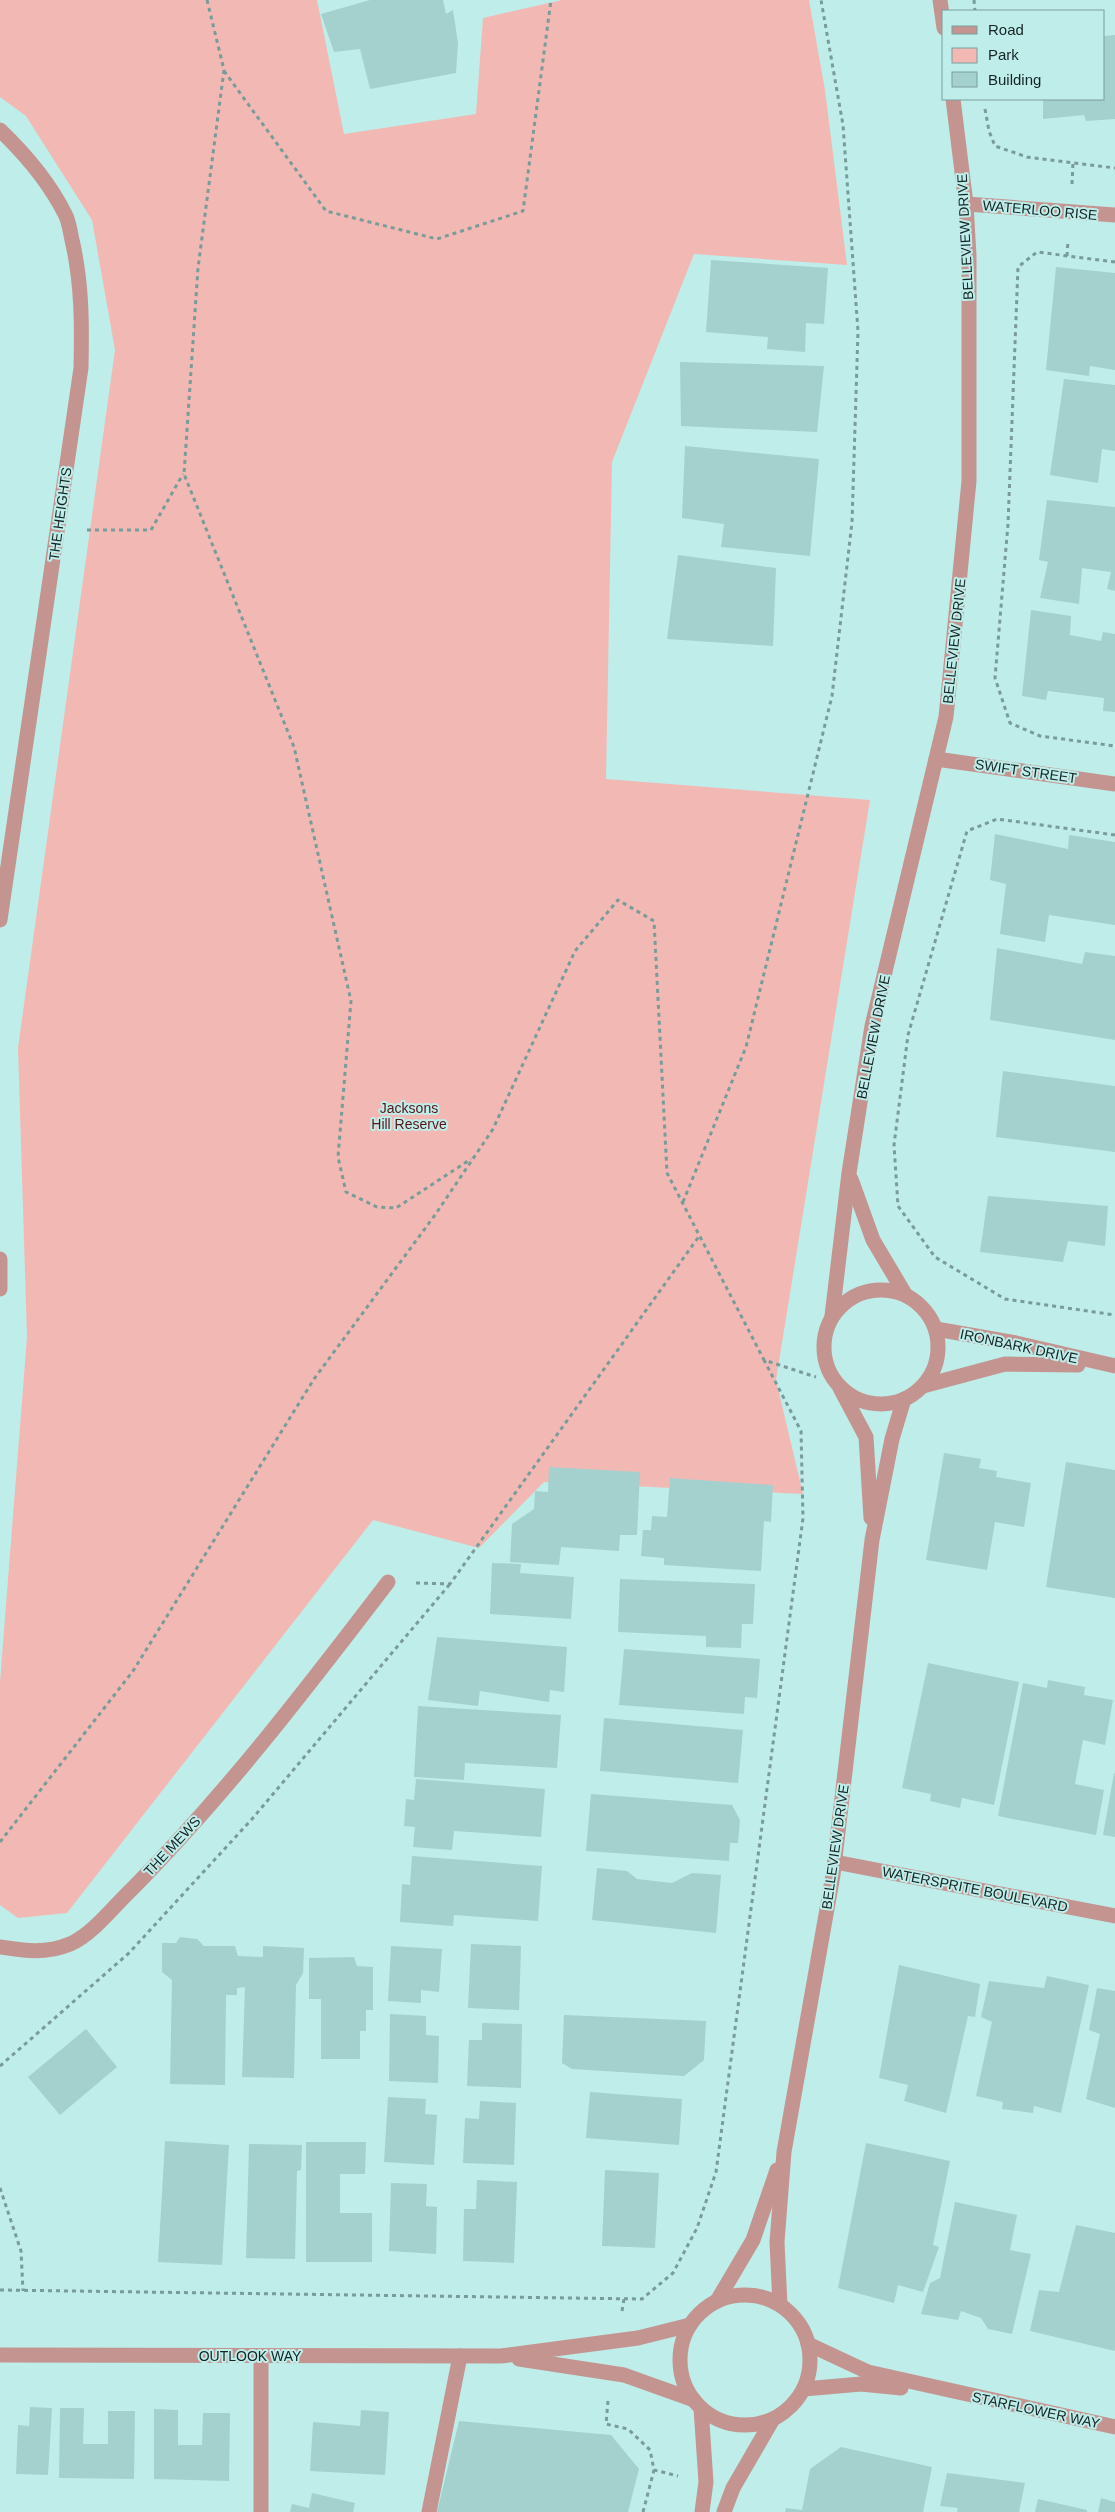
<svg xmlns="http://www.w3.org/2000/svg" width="1115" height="2512" viewBox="0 0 1115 2512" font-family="Helvetica,sans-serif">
<rect width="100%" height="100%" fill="#bfedea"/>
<!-- green -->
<path fill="#f2b9b4" d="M0,0H317L344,134L476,114L483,18L562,0H809L825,90L847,265L694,254L612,462L606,779L870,800L776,1380L803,1494L544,1482L479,1548L373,1520L67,1913L18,1918L0,1905V1682L27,1337L18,1048L115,350L92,220L26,116L0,97Z"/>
<!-- building -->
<g fill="#a4d1ce">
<path d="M370,0H443L446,14L453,10L458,43L456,73L370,89L360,49L334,52L321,14Z"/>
<path d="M1115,35V119L1086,121L1084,115L1043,119V99H1104V36Z"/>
<path d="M711,260L828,268L824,324L806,323L805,352L767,349L768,337L706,332Z"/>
<path d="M1056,267L1115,273V370L1090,366L1089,376L1046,370Z"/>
<path d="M680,362L824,366L817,432L681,426Z"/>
<path d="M1064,379L1115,385V451L1102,449L1098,483L1050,475Z"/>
<path d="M685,446L819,459L810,556L721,547L724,524L682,518Z"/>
<path d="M1047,500L1115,507V591L1107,589L1111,572L1082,568L1079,604L1040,598L1048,562L1039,560Z"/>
<path d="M678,555L776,568L773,646L667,639Z"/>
<path d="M1031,610L1071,616L1070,635L1101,641L1103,632L1115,634V712L1103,711L1104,698L1048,691L1046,700L1022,696Z"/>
<path d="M995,834L1068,849L1069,835L1115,842V925L1049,915L1045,942L1000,934L1006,884L990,880Z"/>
<path d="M997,948L1082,964L1085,952L1115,956V1040L990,1020Z"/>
<path d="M1003,1071L1115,1086V1152L996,1137Z"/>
<path d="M988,1196L1108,1206L1105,1246L1068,1241L1063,1262L980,1252Z"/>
<path d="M944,1453L981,1459L979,1468L997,1471L996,1477L1031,1483L1024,1527L995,1522L987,1570L926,1560Z"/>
<path d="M1066,1462L1115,1470V1598L1046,1587Z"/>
<path d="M549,1467L640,1472L637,1535H620L619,1551L561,1547L559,1565L510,1562L512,1524L534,1509L535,1491L548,1492Z"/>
<path d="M670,1478L773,1485L771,1522L764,1521L761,1571L664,1565V1558L641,1556L643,1530H651L652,1516L667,1517Z"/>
<path d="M492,1563L521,1564L520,1573L574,1577L571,1619L490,1614Z"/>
<path d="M620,1579L755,1584L753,1624H742L741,1648L706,1647V1636L618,1632Z"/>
<path d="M437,1637L567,1647L564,1692L550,1690L549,1702L480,1691L478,1706L428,1700Z"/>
<path d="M624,1649L760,1659L757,1698L745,1697L744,1714L619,1705Z"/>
<path d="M928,1663L1019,1682L994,1805L962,1798L960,1808L930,1801L931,1794L902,1788Z"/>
<path d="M1048,1680L1085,1687L1084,1695L1113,1700L1105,1745L1083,1740L1075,1784L1104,1790L1096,1835L998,1816L1023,1683L1047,1688Z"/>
<path d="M418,1706L561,1715L557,1768L465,1763L464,1780L414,1777Z"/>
<path d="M604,1718L743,1730L738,1783L600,1771Z"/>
<path d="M1114,1773H1115V1837L1103,1835Z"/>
<path d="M416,1779L545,1789L541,1837L454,1831L452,1850L413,1847L415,1827L404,1826L406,1799L414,1800Z"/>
<path d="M591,1794L732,1805L740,1820L738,1843H730L729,1861L586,1851Z"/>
<path d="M412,1856L542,1866L538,1921L454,1915L453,1926L400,1922L402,1884L410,1885Z"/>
<path d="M597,1868L627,1871L637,1879L672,1883L692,1873L721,1875L716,1933L592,1920Z"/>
<path d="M180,1937L197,1939L204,1946H235L238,1956L263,1957V1946L304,1948L303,1973L296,1985L294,2078L242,2077L245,1987L237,1988V1995H226L225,2085L170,2084L172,1980L162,1972V1943H176Z"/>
<path d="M471,1944L521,1946L519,2010L468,2008Z"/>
<path d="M391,1946L442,1949L439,1992L421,1990V2003L388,2001Z"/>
<path d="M354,1957L357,1966L373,1967V2010H366V2031H360V2059H321V1999H309V1958Z"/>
<path d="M899,1965L980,1984L975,2017L968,2016L946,2113L904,2101L908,2085L879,2078Z"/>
<path d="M1047,1976L1089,1985L1061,2113L1034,2106L1033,2113L1002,2109L1003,2102L976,2096L992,2022L981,2017L989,1981L1044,1988Z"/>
<path d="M1097,1988L1115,1991V2108L1086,2099L1100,2034L1089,2030Z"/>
<path d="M390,2014L426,2016V2035L439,2036L438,2083L389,2081Z"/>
<path d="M564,2015L706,2021L704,2060L684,2076L572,2069L562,2063Z"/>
<path d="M482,2023L522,2024L521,2088L467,2086L469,2040H482Z"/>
<path d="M86,2029L117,2067L60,2115L28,2077Z"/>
<path d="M590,2092L682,2099L679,2145L586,2138Z"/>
<path d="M388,2097L426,2099L425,2114L437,2115L434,2165L384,2162Z"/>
<path d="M480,2101L516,2103L514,2165L463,2163L465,2118L479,2119Z"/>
<path d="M165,2141L229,2145L222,2265L158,2262Z"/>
<path d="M306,2142H366L365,2174H340V2213H372V2262H306Z"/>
<path d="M866,2143L950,2161L933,2245L939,2247L923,2292L898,2285L894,2303L838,2288Z"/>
<path d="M249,2144L302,2145L301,2170L297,2171L295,2259L246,2258Z"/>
<path d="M605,2170L659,2173L655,2248L602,2246Z"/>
<path d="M477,2180L517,2182L514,2263L463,2261L464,2209H476Z"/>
<path d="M391,2183L427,2184L426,2206L437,2207L436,2254L389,2251Z"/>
<path d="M955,2202L1017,2215L1010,2250L1031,2254L1012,2334L988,2329L981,2318L961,2311L958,2320L921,2314L930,2283L940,2278Z"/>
<path d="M1076,2225L1115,2233V2351L1030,2331L1039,2290L1059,2292Z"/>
<path d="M30,2407L52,2408L48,2475L16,2474L18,2425L29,2426Z"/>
<path d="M60,2408H84L83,2444H108V2411H135L134,2479L59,2478Z"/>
<path d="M154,2409L178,2410V2445H202L203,2413H230L229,2481L154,2479Z"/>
<path d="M361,2410L389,2412L385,2475L310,2471L313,2422L360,2426Z"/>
<path d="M459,2421L611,2435L639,2469L628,2512H437Z"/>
<path d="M841,2447L932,2467L923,2512H785L786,2508L802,2510L810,2469Z"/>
<path d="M947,2473L1025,2483L1019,2512H957L958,2508L940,2506Z"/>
<path d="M312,2493L355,2503L353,2512H290L292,2504L309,2508Z"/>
<path d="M1101,2498L1115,2502V2512H1098Z"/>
<path d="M1038,2499L1087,2510V2512H1035Z"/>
</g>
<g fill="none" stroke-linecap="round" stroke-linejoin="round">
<!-- path -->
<g stroke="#799b99" stroke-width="3" stroke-dasharray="4 4" stroke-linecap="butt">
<path d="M207,0L224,70L198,268L184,474L294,747L351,1001L338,1157L346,1192L377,1207L396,1208L471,1159"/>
<path d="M974,0L975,11"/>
<path d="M224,71L326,211L437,239L523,211L551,0"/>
<path d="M985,109L989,131L995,146L1027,157L1115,168"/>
<path d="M1072,184L1073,162"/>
<path d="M1067,256L1068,240"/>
<path d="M1115,262L1037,252L1018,267L1008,524L995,678L1010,723L1040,736L1115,746"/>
<path d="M87,530H151L183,474"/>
<path d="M1115,835L997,819L967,831L908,1035L894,1145L898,1206L935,1257L1005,1299L1115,1315"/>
<path d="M683,1202L746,1047L832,696L852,522L858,331L843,125L821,0"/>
<path d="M416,1583L450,1584L700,1235"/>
<path d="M0,1842L133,1671L314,1379L435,1215L493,1129L575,951L618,900L654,921L667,1173L764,1360L816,1377"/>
<path d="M0,2066L129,1953L252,1819L450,1584"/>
<path d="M0,2188L21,2251L23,2291"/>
<path d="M0,2290L642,2299L673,2273L697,2228L716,2172L803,1518L801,1431L764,1360"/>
<path d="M622,2311L624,2299"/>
<path d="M608,2401L606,2424L628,2429L650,2450L654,2470L678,2476"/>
<path d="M643,2512L654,2470"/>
</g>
<!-- minor -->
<g stroke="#c49590" stroke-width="15">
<path d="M940,0L944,28"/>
<path d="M0,130C25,154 49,182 65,214C69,221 70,231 72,240C82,283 82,324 81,368L0,920"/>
<path d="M966,204L1115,215"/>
<path d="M936,759L1115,784"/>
<path d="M851,1179L873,1240L905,1294"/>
<path d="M0,1259V1289"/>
<circle cx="881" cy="1347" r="57"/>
<path d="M832,1316L849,1173L872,1026L946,717L969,481V256L966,204L953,99"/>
<path d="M936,1329L1016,1343L1115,1366"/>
<path d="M923,1386L1005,1364L1078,1365"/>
<path d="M840,1388L866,1437L871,1518"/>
<path d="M835,1862L1115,1916"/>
<path d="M0,1947C25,1951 46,1954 70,1944C92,1935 115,1905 132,1889C226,1794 307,1688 388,1582"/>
<circle cx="745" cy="2360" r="65"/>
<path d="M717,2301L753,2240L777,2170"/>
<path d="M780,2305L777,2242L784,2152L833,1875L872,1540L892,1439L904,1399"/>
<path d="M808,2344L868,2372L1115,2427"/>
<path d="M0,2355L501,2356L638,2338L690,2325"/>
<path d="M519,2359L624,2375L694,2400"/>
<path d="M804,2389L861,2384L901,2388"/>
<path d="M701,2408L706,2482L702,2512"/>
<path d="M261,2512V2356"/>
<path d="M429,2512L460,2356"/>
<path d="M724,2512L733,2488L773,2419"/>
</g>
</g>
<g text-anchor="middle" stroke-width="4" stroke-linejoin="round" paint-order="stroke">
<!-- street labels -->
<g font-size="14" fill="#142524" stroke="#bfedea">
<text transform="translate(1040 210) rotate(5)" y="5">WATERLOO RISE</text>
<text transform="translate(965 237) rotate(-93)" y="5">BELLEVIEW DRIVE</text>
<text transform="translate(60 514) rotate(-82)" y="5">THE HEIGHTS</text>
<text transform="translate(954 641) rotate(-84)" y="5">BELLEVIEW DRIVE</text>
<text transform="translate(1026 771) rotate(8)" y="5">SWIFT STREET</text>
<text transform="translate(873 1037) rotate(-79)" y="5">BELLEVIEW DRIVE</text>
<text transform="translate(1019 1346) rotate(12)" y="5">IRONBARK DRIVE</text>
<text transform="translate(172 1846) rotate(-47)" y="5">THE MEWS</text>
<text transform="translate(835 1847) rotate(-82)" y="5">BELLEVIEW DRIVE</text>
<text transform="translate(975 1889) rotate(11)" y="5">WATERSPRITE BOULEVARD</text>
<text x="250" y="2361">OUTLOOK WAY</text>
<text transform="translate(1036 2410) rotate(12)" y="5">STARFLOWER WAY</text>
</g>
<!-- park labels -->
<g font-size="14" fill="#571515" stroke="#bfedea">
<text x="409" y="1113">Jacksons<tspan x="409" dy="16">Hill Reserve</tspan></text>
</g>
</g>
<!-- legend -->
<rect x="942" y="10" width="162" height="90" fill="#bfedea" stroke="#7b9d9b"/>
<rect x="952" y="26" width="25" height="8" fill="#c49590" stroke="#7b9d9b"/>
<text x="988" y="35" font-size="15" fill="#142524">Road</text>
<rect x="952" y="48" width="25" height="15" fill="#f2b9b4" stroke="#7b9d9b"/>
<text x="988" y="60" font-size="15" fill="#142524">Park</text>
<rect x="952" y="72" width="25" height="15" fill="#a4d1ce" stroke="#7b9d9b"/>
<text x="988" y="85" font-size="15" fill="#142524">Building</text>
</svg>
